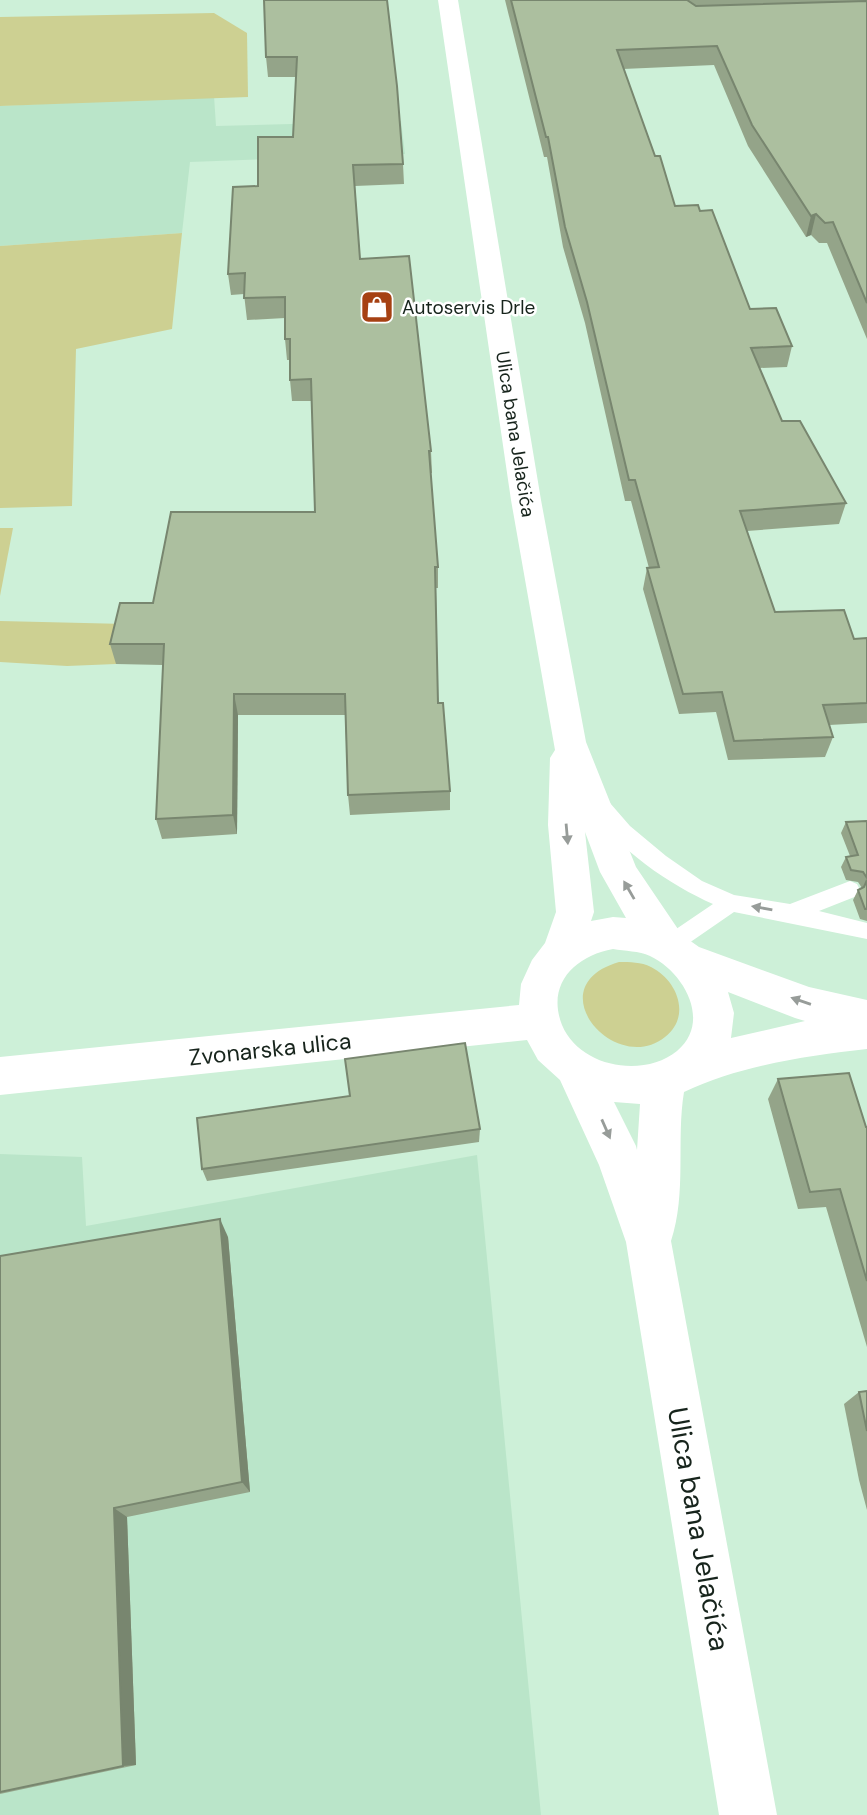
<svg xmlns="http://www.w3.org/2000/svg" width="867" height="1815" viewBox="0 0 867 1815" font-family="'DM Sans',sans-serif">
<rect width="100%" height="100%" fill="#cdf0d8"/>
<!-- built -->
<g fill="#bae5c9">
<path d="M214,96L216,126L401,121L405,154L190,162L182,233L0,246V106Z"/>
<path d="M0,1154L82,1157L86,1226L477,1155L541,1815H0Z"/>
</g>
<!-- green -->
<g fill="#cdd092">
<path d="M214,13L247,33L248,97L0,106V17Z"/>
<path d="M182,233L172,329L76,349L72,506L0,508V246Z"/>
<path d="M0,528H13L0,596Z"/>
<path d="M0,621L126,624L116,664L67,666L0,662Z"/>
<path d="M619,962C630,962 641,962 651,967C677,980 692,1016 665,1037C615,1077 536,986 619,962Z"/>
</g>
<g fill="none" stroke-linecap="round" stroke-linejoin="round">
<!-- lane -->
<path fill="#fff" fill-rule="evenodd" d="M603,800L610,803L630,826L666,856L702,881L734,895L790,904L850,881L857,884L860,890L857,896L819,911L867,923V939L734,912L676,952L668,955L660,952L657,946L660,940L713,904C672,886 614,848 593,808L596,803Z"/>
<!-- secondary -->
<path fill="#fff" fill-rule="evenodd" d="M438,0H458L541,500L586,742L636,867L682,935L699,947L809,987L867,1000V1049C807,1056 740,1065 684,1092C676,1140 687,1193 671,1241L777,1815H719L626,1242L599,1165L560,1080L538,1060L527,1040L0,1095V1057L519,1005L521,984L532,960L545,943L556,912L548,825L550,758L555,750L511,500ZM585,832L600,872L626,918L613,917L591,921L594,912ZM613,949C625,951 639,951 650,956C684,972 712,1022 677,1051C644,1078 580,1068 562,1025C546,984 575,956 613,949ZM728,992L795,1018L805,1021L731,1038L734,1013ZM614,1102L640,1104L637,1150L636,1146Z"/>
</g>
<!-- wall -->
<g fill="#94a489">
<path d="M264,0L403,164L404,184L355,186L360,259L431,451L432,473H430L438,567V588H436L438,703L450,791V810L350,815L348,795L345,715H238L237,834L162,839L156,819L163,665L116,664L110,644L153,603L315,512L312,401H292L290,380V360H287L285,339V318L247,320L244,294L231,295L228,274L258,186L293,137L296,77H268L266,57Z"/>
<path d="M505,0H867V339L827,243H819L811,235L806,237L748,146L714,65L623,69L655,156L675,206L700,211L750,309L792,346L787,367L759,368L782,421L846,503L839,524L747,531L775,612L854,639L867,638V723L829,725L833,737L825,757L728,760L716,712L679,714L643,589L647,568H649L631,501H625L585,323L563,247L547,157H544Z"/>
<path d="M867,821V921L860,919L853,900L858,890L862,888L858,882L846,880L841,867L846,857L850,856L841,833L846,822Z"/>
<path d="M778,1079L867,1127V1347L826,1207L798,1209L768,1099Z"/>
<path d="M480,1129L479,1142L207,1181L202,1169Z"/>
<path d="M228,1237L250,1492L127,1517L136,1765L0,1794V1256Z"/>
<path d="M867,1391V1510L859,1480L844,1404L859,1392Z"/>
</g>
<!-- shaded-wall -->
<g fill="#78866f">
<path d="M816,214L811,235L806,237L811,216Z"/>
<path d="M234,694L238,715L237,834L233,815Z"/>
<path d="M220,1219L228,1237L250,1492L242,1482Z"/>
<path d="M114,1508L127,1517L136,1765L123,1766Z"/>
</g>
<!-- building -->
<g fill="#acbf9f" stroke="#78866f" stroke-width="2">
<path d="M264,0H387L397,86L403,164L353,165L360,259L409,256L431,451H429L438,567H435L438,703H443L450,791L348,795L345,694H234L233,815L156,819L164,644H110L120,603H153L171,512H315L311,379L290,380V339H285V297L244,298L245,273L228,274L233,187L258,186V137H293L297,57H266Z"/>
<path d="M511,0H687L696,6L867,1V303L833,222L825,223L816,214L811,216L752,125L717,46L617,50L655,156H660L675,206L698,205L700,211L712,210L750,309L776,308L792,346L751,348L782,421H800L846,503L740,511L775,612L844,610L854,639L867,638V703L823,705L833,737L734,741L722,692L683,694L647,568L659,567L635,480H629L587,302L565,227L548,137H546Z"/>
<path d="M867,821V878L863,872L851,870L846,857L858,855L846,822Z"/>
<path d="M867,880V909H865L858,890L864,887Z"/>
<path d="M465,1043L480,1129L202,1169L197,1118L350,1096L345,1059Z"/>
<path d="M849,1073L866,1127H867V1281L840,1189L810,1192L778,1079Z"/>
<path d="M220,1219L242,1482L114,1508L123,1766L0,1792V1256Z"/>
<path d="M867,1391V1431L859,1392Z"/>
</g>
<!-- one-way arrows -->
<defs><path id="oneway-solid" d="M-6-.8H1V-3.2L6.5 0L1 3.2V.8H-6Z" transform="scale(1.75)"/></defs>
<g fill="#979c99">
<use href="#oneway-solid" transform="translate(567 834) rotate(85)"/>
<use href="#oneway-solid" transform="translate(629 890) rotate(-120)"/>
<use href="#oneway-solid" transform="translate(762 908) rotate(-170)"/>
<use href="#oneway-solid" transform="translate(801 1001) rotate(-161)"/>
<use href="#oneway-solid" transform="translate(606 1129) rotate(66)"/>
</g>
<!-- icons -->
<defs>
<symbol id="shop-square" viewBox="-11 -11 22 22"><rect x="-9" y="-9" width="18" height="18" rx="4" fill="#a64113" stroke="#fff"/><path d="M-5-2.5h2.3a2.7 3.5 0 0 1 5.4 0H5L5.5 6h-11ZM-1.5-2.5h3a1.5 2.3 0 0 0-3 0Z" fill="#fff"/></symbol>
</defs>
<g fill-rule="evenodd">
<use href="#shop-square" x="358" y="288" width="38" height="38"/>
</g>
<g text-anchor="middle" stroke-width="5" stroke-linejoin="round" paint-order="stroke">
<!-- far-poi labels -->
<g font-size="19" fill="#17241c" stroke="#fff" text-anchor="start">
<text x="402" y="314">Autoservis Drle</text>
</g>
<!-- far-street labels -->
<g font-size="19" fill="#17241c" stroke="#fff">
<text transform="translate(516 434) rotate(81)" y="7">Ulica bana Jelačića</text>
</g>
<!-- street labels -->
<g font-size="23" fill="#17241c" stroke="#fff">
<text transform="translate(270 1049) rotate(-6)" y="8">Zvonarska ulica</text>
</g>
<!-- near-street labels -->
<g font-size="28" fill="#17241c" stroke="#fff">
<text transform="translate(699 1529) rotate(80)" y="10">Ulica bana Jelačića</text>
</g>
</g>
</svg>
